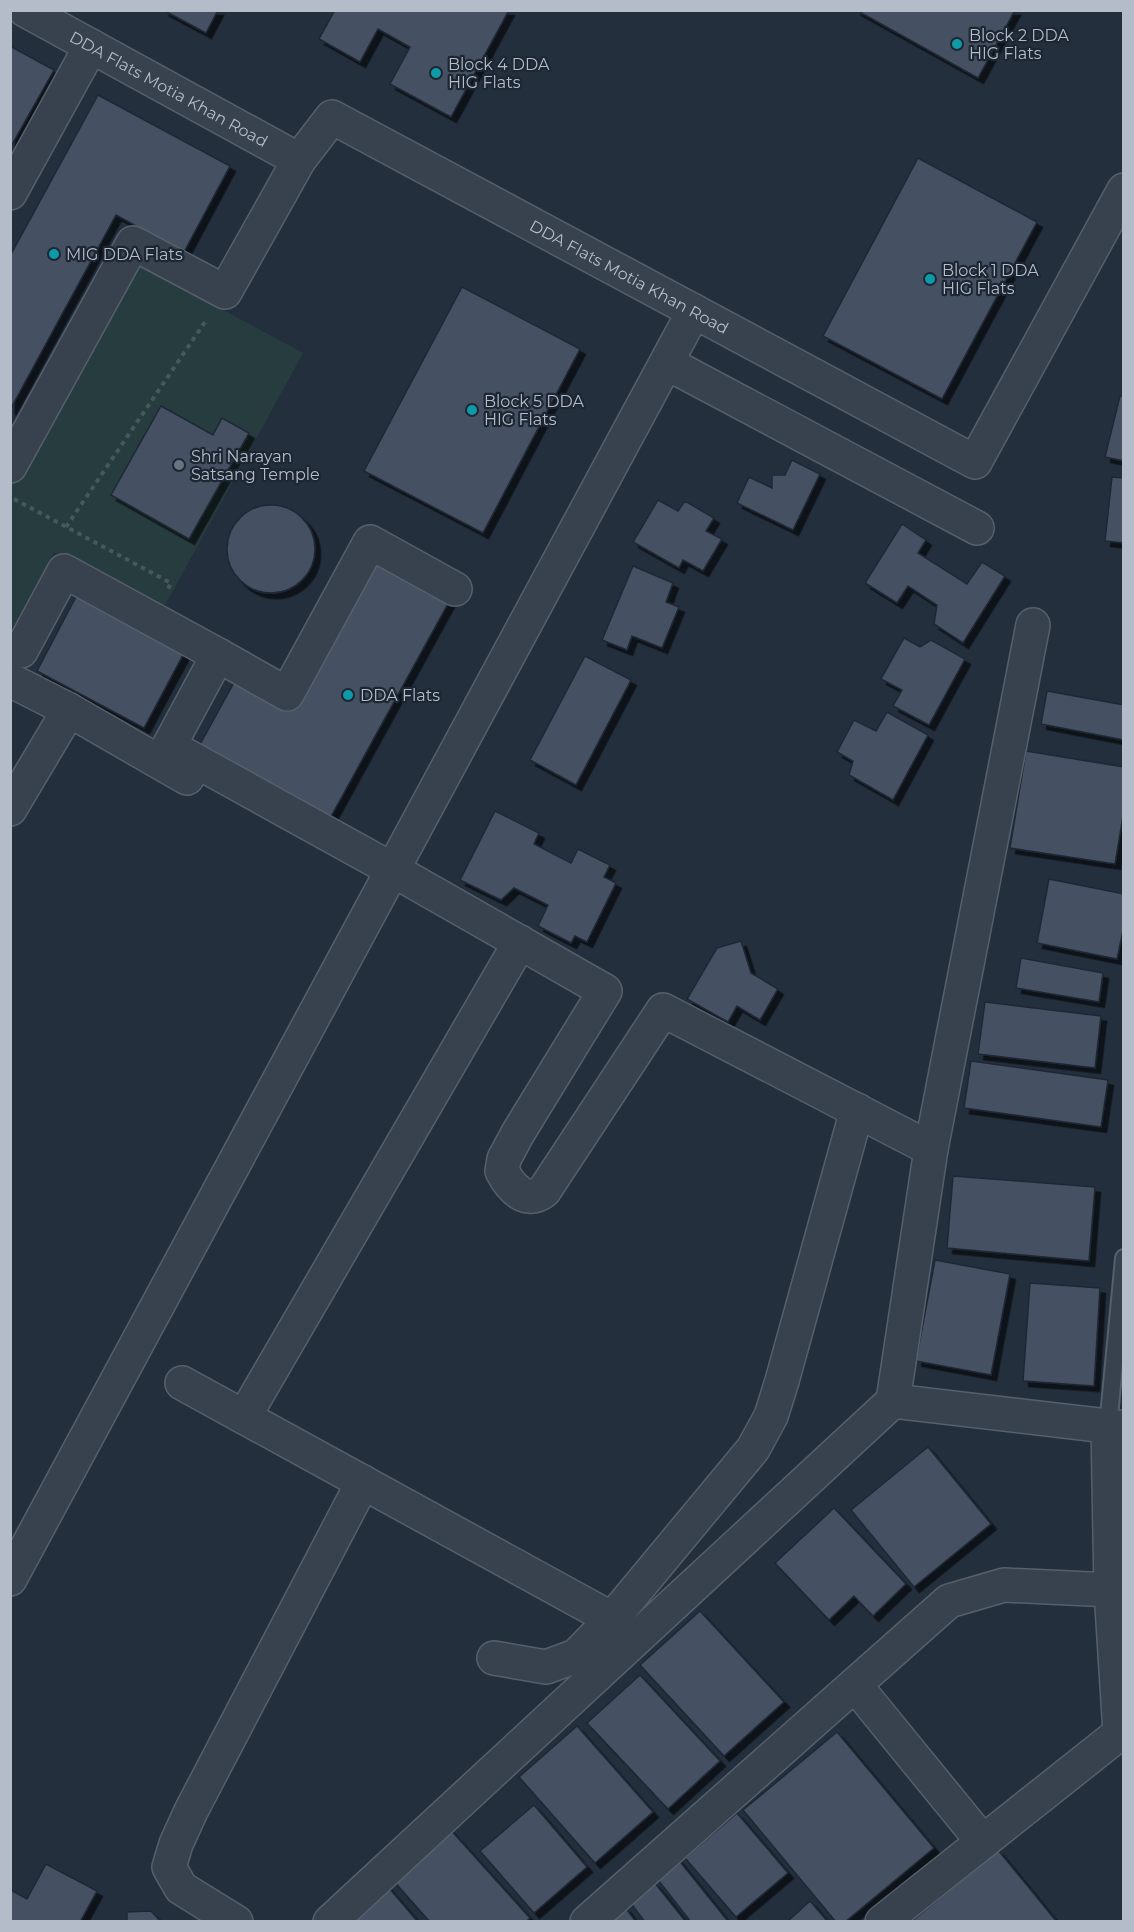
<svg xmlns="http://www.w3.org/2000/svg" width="1134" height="1932" viewBox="0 0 1134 1932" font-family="Montserrat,sans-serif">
<defs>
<filter id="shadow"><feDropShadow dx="5.5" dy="5.5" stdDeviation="0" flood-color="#0009"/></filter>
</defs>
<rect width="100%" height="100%" fill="#242f3e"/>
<!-- green -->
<path fill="#263c3f" d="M137,263L303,353L162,611L54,552L11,631V475L19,480Z"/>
<!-- building -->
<g fill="#455162" stroke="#1f2835" stroke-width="1.5" filter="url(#shadow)">
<path d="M163,10H218L206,33Z"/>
<path d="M335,10H509L451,117L390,84L410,47L378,29L360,62L319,39Z"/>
<path d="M856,10H1015L978,78Z"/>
<path d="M10,46L54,70L10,148Z"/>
<path d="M98,95L230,166L184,252L116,215L10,410V256Z"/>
<path d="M918,158L1037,222L942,399L823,336Z"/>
<path d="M462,287L580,349L483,533L364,471Z"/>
<path d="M1120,396H1124V461L1105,457Z"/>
<path d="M161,406L213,435L222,418L249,433L189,539L111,495Z"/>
<path d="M792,460L820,474L793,530L737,503L749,477L772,488V475H785Z"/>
<path d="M1112,477L1124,478V543L1105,541Z"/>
<path d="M658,500L678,511L685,501L714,518L706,531L722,539L703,571L683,560L679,568L633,542Z"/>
<circle cx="271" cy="549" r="44"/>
<path d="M902,524L926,540L918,553L967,584L982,562L1005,576L963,643L934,624L937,605L908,586L897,603L865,583Z"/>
<path d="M374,559L450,600L328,822L197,750L236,679L291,710Z"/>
<path d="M633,566L673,583L666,602L679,607L662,648L632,636L627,650L602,640Z"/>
<path d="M77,595L184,653L144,728L37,671Z"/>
<path d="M904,638L920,647L931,640L965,659L929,725L893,706L902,690L881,679Z"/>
<path d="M585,656L631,680L576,785L530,760Z"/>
<path d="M1047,691L1124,705V740L1041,724Z"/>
<path d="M887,712L928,735L893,800L849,775L853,761L837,752L854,720L876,731Z"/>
<path d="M1026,751L1124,767V810L1115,864L1010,848Z"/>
<path d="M495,811L539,833L534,844L571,863L578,849L610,865L604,877L616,883L587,942L575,936L571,943L538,926L548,905L514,888L501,900L460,880Z"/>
<path d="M1049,879L1124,894V926L1117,959L1037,943Z"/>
<path d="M741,941L751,973L778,989L760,1020L737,1006L728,1022L687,999L717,948Z"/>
<path d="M1021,958L1103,973L1099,1002L1016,988Z"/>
<path d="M985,1002L1101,1016L1095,1068L978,1054Z"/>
<path d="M971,1061L1108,1080L1101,1127L964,1108Z"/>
<path d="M953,1176L1095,1187L1089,1261L947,1248Z"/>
<path d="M935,1260L1010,1274L991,1375L916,1361Z"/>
<path d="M1030,1283L1100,1288L1094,1386L1023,1381Z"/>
<path d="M928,1447L991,1524L914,1587L851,1510Z"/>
<path d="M834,1508L906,1584L873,1616L854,1596L829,1620L775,1563Z"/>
<path d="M700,1611L784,1702L724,1756L640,1665Z"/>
<path d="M640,1675L720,1761L668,1809L587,1723Z"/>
<path d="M577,1726L653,1812L595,1863L519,1777Z"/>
<path d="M837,1732L934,1848L845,1922H836L743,1810Z"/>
<path d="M534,1805L587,1867L534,1913L480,1851Z"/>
<path d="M737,1813L788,1873L736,1917L685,1858Z"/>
<path d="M448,1827L530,1918L526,1922H430L391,1878Z"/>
<path d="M998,1850L1057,1922H911Z"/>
<path d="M677,1858L727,1920L726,1922H691L655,1876Z"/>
<path d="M46,1864L97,1891L80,1922H10L11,1890L27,1899Z"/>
<path d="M383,1881L418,1922H335Z"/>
<path d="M654,1882L686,1922H645L630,1902Z"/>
<path d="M810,1901L828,1922H787Z"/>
<path d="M625,1907L636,1922H605Z"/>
<path d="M151,1911L161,1922H127V1912Z"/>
</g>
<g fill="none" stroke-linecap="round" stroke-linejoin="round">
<defs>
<path id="lane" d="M1108,1427L1124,1258"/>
<g id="street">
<path id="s1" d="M25,10L299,160L332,117L975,462L1124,190"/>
<path d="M10,193L91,46"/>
<path d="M667,363L977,528"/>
<path d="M10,466L133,243L225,292L299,160"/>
<path d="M21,651L64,571L218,655L169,746L393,870L605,991L518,1133L504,1159L502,1171C511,1188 526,1205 544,1191L663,1010L931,1149"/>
<path d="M218,655L287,694L370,542L455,589"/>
<path d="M10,680L69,710L187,778"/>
<path d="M10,809L69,710"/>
<path d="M182,1383L612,1619"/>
<path d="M893,1401L1124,1428"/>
<path d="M244,1417L520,942"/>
<path d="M1108,1427L1111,1590L1120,1733"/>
<path d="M10,1579L694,311"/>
<path d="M494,1658L546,1667L576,1656L612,1619L753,1449L771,1416L782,1381L857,1110"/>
<path d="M855,1685L983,1842"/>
<path d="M236,1922L181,1888L169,1867L176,1844L191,1811L363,1482"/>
<path d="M330,1922L893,1401L931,1149L1033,625"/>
<path d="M587,1922L949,1601L1004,1585L1111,1590"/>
<path d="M882,1922L1120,1733"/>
</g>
</defs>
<!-- lane casing -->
<use href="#lane" stroke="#565f6c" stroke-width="20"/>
<!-- street casing -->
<use href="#street" stroke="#565f6c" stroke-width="36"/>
<!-- path -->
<g stroke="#44595c" stroke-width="4" stroke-dasharray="4.5 4.5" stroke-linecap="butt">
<path d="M14,499L171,583L168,589"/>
<path d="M66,527L207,319"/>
</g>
<!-- lane -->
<use href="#lane" stroke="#38414e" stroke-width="16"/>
<!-- street -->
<use href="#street" stroke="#38414e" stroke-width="33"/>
</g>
<!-- markers -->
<g fill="#0f9aa8" stroke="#1d2633" stroke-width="2">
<circle cx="957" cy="44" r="6"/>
<circle cx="436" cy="73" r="6"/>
<circle cx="54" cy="254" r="6"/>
<circle cx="930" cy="279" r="6"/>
<circle cx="472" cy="410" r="6"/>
<circle cx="348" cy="695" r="6"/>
</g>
<circle fill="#6b7280" stroke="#1d2633" stroke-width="2" cx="179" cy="465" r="6"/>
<g text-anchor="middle" stroke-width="4.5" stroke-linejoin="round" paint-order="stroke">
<!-- poi labels -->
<g font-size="16" fill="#b4bcc9" stroke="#1d2633" text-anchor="start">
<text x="969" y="41">Block 2 DDA<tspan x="969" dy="18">HIG Flats</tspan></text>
<text x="448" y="70">Block 4 DDA<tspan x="448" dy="18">HIG Flats</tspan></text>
<text x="66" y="260">MIG DDA Flats</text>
<text x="942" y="276">Block 1 DDA<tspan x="942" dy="18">HIG Flats</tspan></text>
<text x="484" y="407">Block 5 DDA<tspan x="484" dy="18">HIG Flats</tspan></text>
<text x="191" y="462">Shri Narayan<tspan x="191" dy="18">Satsang Temple</tspan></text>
<text x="360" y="701">DDA Flats</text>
</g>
<!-- street labels -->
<g font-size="16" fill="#b4bcc9" stroke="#1d2633">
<text dy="6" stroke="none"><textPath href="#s1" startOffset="164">DDA Flats Motia Khan Road</textPath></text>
<text dy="6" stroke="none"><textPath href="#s1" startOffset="704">DDA Flats Motia Khan Road</textPath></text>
</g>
</g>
<!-- border -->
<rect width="1134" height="1932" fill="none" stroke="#b4bcc9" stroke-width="24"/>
</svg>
